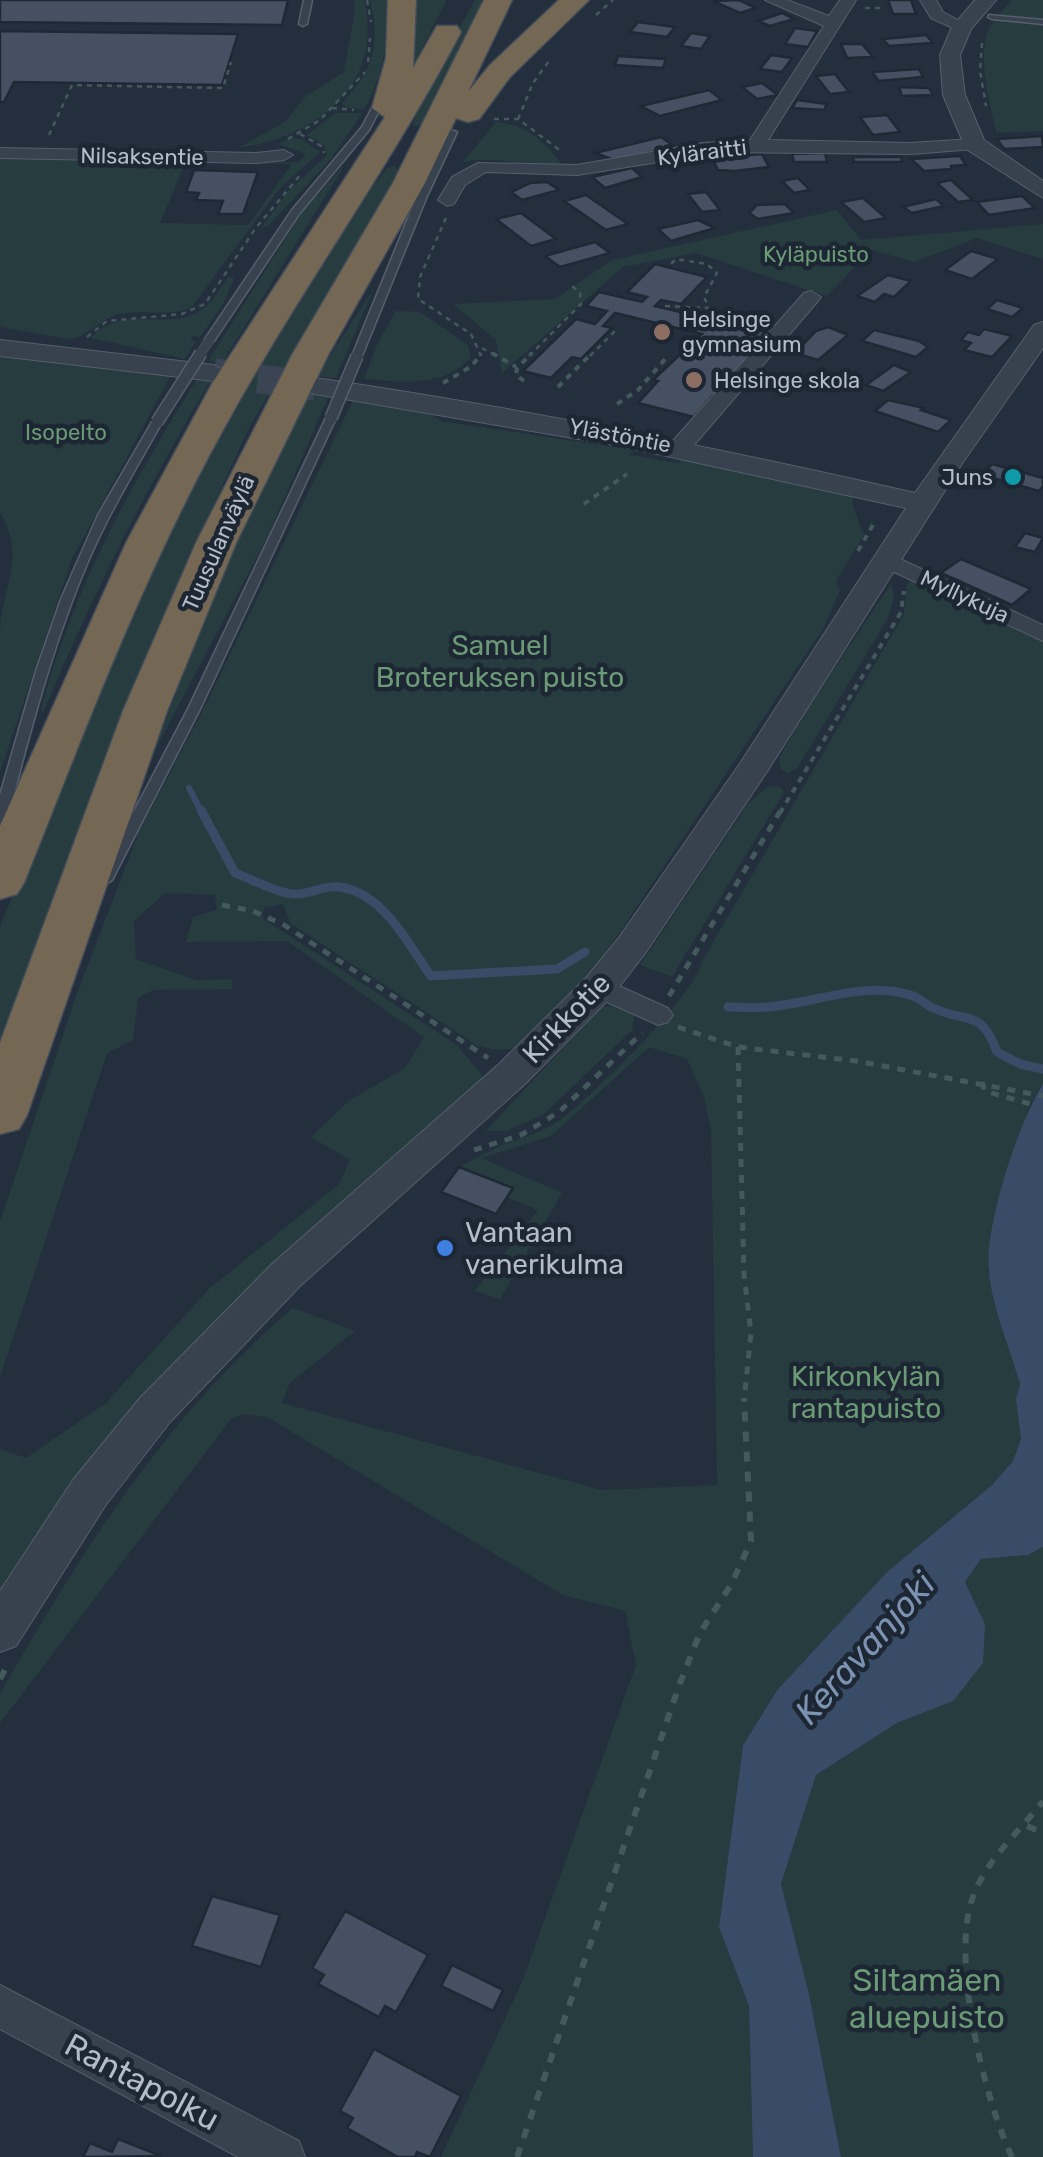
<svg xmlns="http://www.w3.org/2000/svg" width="1043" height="2157" viewBox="0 0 1043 2157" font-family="Rubik,sans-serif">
<rect width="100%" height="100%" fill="#242f3e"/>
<!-- green -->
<g fill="#263c3f">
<path d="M354,0H364C385,85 315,138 238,148L285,122L306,96L344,72L355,11Z"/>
<path d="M370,0H387L388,5C387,44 384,76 364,109L347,108L342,103C373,71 381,45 370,0Z"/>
<path d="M413,0H447L415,61L414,6Z"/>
<path d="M475,0H489L426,125L413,126L420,99Z"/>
<path d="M1012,0H1043V131L997,133C990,103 977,61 988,31C993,20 1004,9 1012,0Z"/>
<path d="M335,113H362L331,159L269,225L261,228L288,191L327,155L324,145L307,135Z"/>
<path d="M496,122C529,125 544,142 564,167C540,166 480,155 462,163Z"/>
<path d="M292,138L302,139L320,152L279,189L191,308C168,317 143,309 119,314C100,319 88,337 69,339L0,327V158L183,160L186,162L160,223L248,225L292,164L245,163L299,162L306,154L278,144Z"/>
<path d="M346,163L222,363L208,361L302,212Z"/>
<path d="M396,166L398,172L249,428L218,495L171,603L0,1054V927L125,618L218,426L346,220L387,168Z"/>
<path d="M837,210L861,240L1043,224V259L977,238L914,262L871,250L827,296L696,253L623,267L502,373L496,340L453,304L555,299L612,260Z"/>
<path d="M228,277L234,278L223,304L200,337L192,336L191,340L196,341L185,359L91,338C121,303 170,333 203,309C214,301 221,287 228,277Z"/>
<path d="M374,288L336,378L317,376Z"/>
<path d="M396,311L420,312L468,345L471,357C445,388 400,382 364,379L378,342Z"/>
<path d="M0,356L171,375L72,559L0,772C0,725 0,678 0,632C2,585 27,558 0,512Z"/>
<path d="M199,376L212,378C147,486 92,596 43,713L41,709C76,582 130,486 199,376Z"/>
<path d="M310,390L330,393L268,536L153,754L222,572L259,487Z"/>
<path d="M354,398L430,414L441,421L635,450L629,455L678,463L685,458L853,497V507L864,535L836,581L840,590L823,629L616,938C599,962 541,1038 516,1047C503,1052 491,1049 478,1046L291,924L283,904L264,908L262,918L457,1045L483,1076L478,1087C301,1237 123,1390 0,1590V1449L26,1458L106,1403L210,1288L339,1184L350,1160L311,1137L350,1100L405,1068L424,1037L287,941L186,942L193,917L217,910L215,895L165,893L134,921L136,959L196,980L232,979V989L153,990L138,998L133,1040L107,1053L0,1377V1221L79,988L139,832L204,708Z"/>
<path d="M913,579L1043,639V1084L1030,1104L988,1269L1020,1384L1016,1399L1021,1439L1013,1461L991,1486L887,1572L778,1689L743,1745L719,1927L749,2006L753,2157H441L522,1982L636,1665L625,1611L563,1595L267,1417L243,1414L231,1419L0,1723V1694C79,1555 169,1412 293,1308L355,1331L290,1383L282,1403L602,1490L717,1485L711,1129L704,1097L687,1059L649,1047L551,1136L481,1158L562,1193L500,1299L475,1291L538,1210L507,1197L512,1188L459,1167C473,1161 486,1152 500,1146C520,1138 539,1134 557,1122C586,1103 698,992 701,963L904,614L907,584Z"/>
<path d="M891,584L894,598L888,618L798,767L788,773L781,769L779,759L801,718Z"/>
<path d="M779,786L784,792L672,977L640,965L748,804L767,787Z"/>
<path d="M623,1005L635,1013L632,1030L544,1114L507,1131H486L601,1007Z"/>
<path d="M1043,1547V2157H841L809,1994L781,1884L816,1775L897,1723L953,1701L985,1624L965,1582L981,1559L1028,1555Z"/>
</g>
<!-- water -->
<path fill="#394c67" d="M1043,1084V1547L1028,1555L981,1559L965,1582L985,1624L983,1663L953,1701L897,1723L816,1775L781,1884L809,1994L841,2157H753L749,2006L719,1927L743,1745L778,1689L887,1572L991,1486L1013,1461L1021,1439L1016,1399L1020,1384C1010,1348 992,1308 989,1271C984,1227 1019,1121 1043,1084Z"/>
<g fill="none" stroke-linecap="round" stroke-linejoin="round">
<!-- stream-far1 -->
<path stroke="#394c67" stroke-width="6" d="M189,788L202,813"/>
<!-- stream -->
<g stroke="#394c67" stroke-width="9">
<path d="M201,810L235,873C252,879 276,893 294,894C309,895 323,885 339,887C383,892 408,944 431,976L557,969L585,952"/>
<path d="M728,1007C741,1007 754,1008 767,1007C813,1004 868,979 913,996C920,998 926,1005 933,1008C968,1024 981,1008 997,1052L1020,1064L1043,1069"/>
</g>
</g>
<!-- building -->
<g fill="#455162" stroke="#1f2835" stroke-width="2.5">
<path d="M0,0H288L282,25L0,22Z"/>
<path d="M739,0L756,8L740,13L713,1Z"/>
<path d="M888,0H911L916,14H893Z"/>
<path d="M782,13L794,19L770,26L758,21Z"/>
<path d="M638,22L675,27L667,37L630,32Z"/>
<path d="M795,28L817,31L808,47L785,44Z"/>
<path d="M0,31L238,34L222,85L14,82L4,102H0Z"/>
<path d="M691,33L710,36L701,49L681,46Z"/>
<path d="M926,35L933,43L889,46L883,39Z"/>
<path d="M841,44H862L873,57L847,58Z"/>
<path d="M771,55L792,58L782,72L760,69Z"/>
<path d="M618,56L666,59L663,68L615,65Z"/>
<path d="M919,69L923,77L879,81L872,72Z"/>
<path d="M835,74L849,92L830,94L816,76Z"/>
<path d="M762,83L778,95L757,99L742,87Z"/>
<path d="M899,87L929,88L933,95L902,96Z"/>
<path d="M709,90L722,100L660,116L641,106Z"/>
<path d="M797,100L827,104L824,110L792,108Z"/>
<path d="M887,115L900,132L873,135L860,117Z"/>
<path d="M1042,136L1043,147L1004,149L997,139Z"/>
<path d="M661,137L674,146L617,161L595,153Z"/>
<path d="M825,153L827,162H794L792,154Z"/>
<path d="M762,154L769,167L735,171L718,170L712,158Z"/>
<path d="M960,156L966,165L951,166L952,169L924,171L911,159Z"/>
<path d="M853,157H901L902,162H854Z"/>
<path d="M632,168L642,177L605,188L592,177Z"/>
<path d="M194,170L258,172L243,214H218L223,201L196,200L199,193L186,192Z"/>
<path d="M798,178L810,190L794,193L782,181Z"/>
<path d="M951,180L973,200L958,202L937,183Z"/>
<path d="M547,182L559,190L522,200L511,192L530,183Z"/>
<path d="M706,192L720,210L702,212L688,194Z"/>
<path d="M586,195L628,224L606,230L564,201Z"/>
<path d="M1022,196L1035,208L989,215L977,202Z"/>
<path d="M863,198L886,218L864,222L841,202Z"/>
<path d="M936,199L944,206L912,213L903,207Z"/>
<path d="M785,204L794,213L758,219L749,213L757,205Z"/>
<path d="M521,213L556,239L531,246L496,219Z"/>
<path d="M698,220L715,228L671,241L658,229Z"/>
<path d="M595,242L610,253L560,267L545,256Z"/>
<path d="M971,251L998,259L972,279L945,270Z"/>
<path d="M655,264L707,277L681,304L661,300L655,306L769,333L718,396L713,395L694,417L638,403L658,381L653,380L702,334L615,313L603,326L612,328L581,359L572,357L551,378L523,371L576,319L595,324L607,311L586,306L599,292L642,302L647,297L627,292Z"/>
<path d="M888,275L911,281L894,297L884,294L875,302L857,296Z"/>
<path d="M997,300L1023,308L1012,317L987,309Z"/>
<path d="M828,327L848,335L818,360L795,353L816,331Z"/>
<path d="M984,329L1012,336L992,357L964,350L971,343L961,340L968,332L979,335Z"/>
<path d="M874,330L919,341L928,347L916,357L862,341Z"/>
<path d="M894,365L911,372L883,391L866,385Z"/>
<path d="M888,400L924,408L921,410L951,420L938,432L875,411Z"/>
<path d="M992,464L1043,478V486L1039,491L983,475Z"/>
<path d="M1025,533L1043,538L1035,552L1015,547Z"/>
<path d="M961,559L1031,589L1012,605L941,573Z"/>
<path d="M459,1167L513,1188L496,1214L441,1192Z"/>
<path d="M212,1896L280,1915L261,1967L192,1946Z"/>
<path d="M345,1911L428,1955L396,2012L385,2006L379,2017L318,1984L324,1975L312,1968Z"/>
<path d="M452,1965L503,1990L493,2011L441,1986Z"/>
<path d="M374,2049L461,2096L430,2157L417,2152L415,2157H398L347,2128L353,2118L340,2111Z"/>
<path d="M118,2139L161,2156L83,2157L90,2143L112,2152Z"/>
</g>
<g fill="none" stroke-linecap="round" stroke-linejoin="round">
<!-- tertiary-tunnel -->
<path stroke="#3a4453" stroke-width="29" stroke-dasharray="29 15" stroke-linecap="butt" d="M214,373L315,386"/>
<defs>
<g id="service">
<path d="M304,0H312L307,24L303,26L299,24Z"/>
<path d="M989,15L1043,20V24L992,19L988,17Z"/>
<path d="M381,91L388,93L369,130L299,214L214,341H206L205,339L292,210L362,127Z"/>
<path d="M450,130L457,132L427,196L362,356L353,358L352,356L417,196Z"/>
<path d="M331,415L336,418L200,709L112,880L105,885L100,883L98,880L188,709L326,418Z"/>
<path d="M157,419L162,422C136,469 108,514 87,564C52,646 30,733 7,819L0,823V795L36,671L61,599L98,515L152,422Z"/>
</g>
<g id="minor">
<path d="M765,0H787L829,16L840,0H856L768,140L911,143L974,139L983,144L974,149L911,154L721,152L577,175L486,172L465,185L454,204L447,206L438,200L452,177L478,163L577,165L703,143L750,140L824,26Z"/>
<path d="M920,0H936L943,12L970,27L962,32L931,18Z"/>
<path d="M0,148L256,153L284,150L293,155L284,160L256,163L0,158Z"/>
<path d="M811,291L821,297L818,301L688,452H672L669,447L672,442L804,293Z"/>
<path d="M887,553L1043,625V641L879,565L875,560Z"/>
<path d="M599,977L668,1008L673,1015L668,1022L658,1025L589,994L585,987L589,980Z"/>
<path d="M0,1985L299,2141L305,2157H238L0,2029Z"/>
</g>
<g id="tertiary">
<path d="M975,0H996L971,29L960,55L965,95L984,140L1043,181V198L966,149L943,95L940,55L952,27Z"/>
<path d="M1043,322V348L963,462L768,770L644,955L612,996L525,1084L300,1286L170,1422L105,1506L16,1646L0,1652V1591L73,1480L140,1398L272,1264L499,1064L586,978L618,939L739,765L906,508L620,446L315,394L306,392L302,386L306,380L315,378C517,407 716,448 915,493L1034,325Z"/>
<path d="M0,340L214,365L227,373L214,381L0,356Z"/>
</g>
<g id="motorway">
<path d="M388,0H416L413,68L437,26H457L461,32C389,169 297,294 223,430C143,575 85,730 24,883L17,894L0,899V826L126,543L213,382L385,117L372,108L386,58Z"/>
<path d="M484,0H512L468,92L490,65L559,0H589L510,77L479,119L468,122L456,118L425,183L328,355L236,543L167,711L27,1115L19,1129L0,1134V1043L123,711L196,543L292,355L393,183Z"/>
</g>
</defs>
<!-- service casing -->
<use href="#service" stroke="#565f6c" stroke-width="3"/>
<!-- minor casing -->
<use href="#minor" stroke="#565f6c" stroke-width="2"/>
<!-- tertiary casing -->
<use href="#tertiary" stroke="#565f6c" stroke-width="2"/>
<!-- motorway casing -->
<use href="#motorway" stroke="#434c59" stroke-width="3"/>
<!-- path-far3 -->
<g stroke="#44595c" stroke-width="2.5" stroke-dasharray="5 5" stroke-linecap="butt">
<path d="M367,0L371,22"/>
<path d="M865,8H882"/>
<path d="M596,15L613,0"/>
<path d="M982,43L980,71L986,106"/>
<path d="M368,62L370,38"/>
<path d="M332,108L354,110"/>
<path d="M494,119H518L562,152"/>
<path d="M518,119L533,83L549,61"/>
<path d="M300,134L321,146L324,153"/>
<path d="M49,135L72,85L223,88L231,62"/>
<path d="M288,139L320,120L365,72"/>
<path d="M446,218L420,277L418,299L471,334L481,356"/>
<path d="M665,306L709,308L704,297L717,273L707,264L676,259L669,266"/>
<path d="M87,337L107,321L182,314L205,304L255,229L301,174"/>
<path d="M482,348L496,356"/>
<path d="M529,356L581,304L580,293L572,286"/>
<path d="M590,356L618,328"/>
</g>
<!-- path-far2 -->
<g stroke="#44595c" stroke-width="4" stroke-dasharray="6 6" stroke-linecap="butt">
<path d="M492,353L516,367"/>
<path d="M524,381L516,375L517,368L532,353"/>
<path d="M443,383L472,366L481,353"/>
<path d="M558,387L592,353"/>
<path d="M617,404L638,390L668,356"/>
<path d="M584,504L627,474"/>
<path d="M858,551L874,523"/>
<path d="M780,813L901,612L904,591"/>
</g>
<!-- path-far1 -->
<g stroke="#44595c" stroke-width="5" stroke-dasharray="8 8" stroke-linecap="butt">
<path d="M222,905L253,911L284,925L488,1058"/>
<path d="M669,996L781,810"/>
<path d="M678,1027L738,1047L856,1061L1043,1096"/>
<path d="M738,1047L744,1274L751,1333L744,1401"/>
<path d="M982,1082L985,1091L1030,1104"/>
<path d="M474,1150L521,1135L559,1112L642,1033"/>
</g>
<!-- path -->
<g stroke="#44595c" stroke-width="6" stroke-dasharray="10 10" stroke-linecap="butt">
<path d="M0,1679L8,1664"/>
<path d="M1027,1826L1043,1833"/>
<path d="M517,2157L680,1683L700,1633L732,1583L751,1541L744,1398"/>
<path d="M1012,2157C984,2099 949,1954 974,1894C988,1858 1020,1831 1043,1801"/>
</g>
<!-- service -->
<use href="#service" fill="#38414e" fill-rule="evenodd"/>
<!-- minor -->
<use href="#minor" fill="#38414e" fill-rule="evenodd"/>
<!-- tertiary -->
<use href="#tertiary" fill="#38414e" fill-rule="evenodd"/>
<!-- motorway -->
<use href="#motorway" fill="#746855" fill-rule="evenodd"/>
<defs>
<path id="service-bridge-far1" d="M199,356L210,339"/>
<g id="service-bridge">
<path d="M331,418L357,356"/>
<path d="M157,422L201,353"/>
</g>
</defs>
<!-- service-bridge-far1 casing -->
<use href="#service-bridge-far1" stroke="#565f6c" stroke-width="10" stroke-linecap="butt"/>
<!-- service-bridge casing -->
<use href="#service-bridge" stroke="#565f6c" stroke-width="14" stroke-linecap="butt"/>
<!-- service-bridge-far1 -->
<use href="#service-bridge-far1" stroke="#38414e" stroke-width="9"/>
<!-- service-bridge -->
<use href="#service-bridge" stroke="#38414e" stroke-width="11"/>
</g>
<!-- markers -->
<g fill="#8d6e63" stroke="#1d2633" stroke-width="4">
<circle cx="662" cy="332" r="10"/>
<circle cx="694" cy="380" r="10"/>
</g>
<circle fill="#0f9aa8" stroke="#1d2633" stroke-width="4" cx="1013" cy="477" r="10"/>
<circle fill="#3f7fe0" stroke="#1d2633" stroke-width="4" cx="445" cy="1248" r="10"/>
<g text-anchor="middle" stroke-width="9" stroke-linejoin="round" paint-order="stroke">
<!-- far-street labels -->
<g font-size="22" fill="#b4bcc9" stroke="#1d2633">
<text transform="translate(702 152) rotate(-7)" y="8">Kyläraitti</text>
<text transform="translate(142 156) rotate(1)" y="8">Nilsaksentie</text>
<text transform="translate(620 435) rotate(11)" y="8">Ylästöntie</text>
<text transform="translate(218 543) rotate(-66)" y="8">Tuusulanväylä</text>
<text transform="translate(965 596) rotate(25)" y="8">Myllykuja</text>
</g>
<!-- far-park labels -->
<g font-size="22" fill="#6b9a76" stroke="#1d2633">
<text x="816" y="262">Kyläpuisto</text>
<text x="66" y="440">Isopelto</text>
</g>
<!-- far-poi labels -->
<g font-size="22" fill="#b4bcc9" stroke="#1d2633" text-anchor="start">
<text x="682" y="327">Helsinge<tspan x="682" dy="25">gymnasium</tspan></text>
<text x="714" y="388">Helsinge skola</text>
<text x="993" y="485" text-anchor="end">Juns</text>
</g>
<!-- park labels -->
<g font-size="28" fill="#6b9a76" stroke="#1d2633">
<text x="500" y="655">Samuel<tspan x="500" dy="32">Broteruksen puisto</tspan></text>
<text x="866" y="1386">Kirkonkylän<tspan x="866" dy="32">rantapuisto</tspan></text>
</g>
<!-- street labels -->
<g font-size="28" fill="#b4bcc9" stroke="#1d2633">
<text transform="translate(566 1018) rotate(-46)" y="10">Kirkkotie</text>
</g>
<!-- poi labels -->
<g font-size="28" fill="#b4bcc9" stroke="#1d2633" text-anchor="start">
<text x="465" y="1242">Vantaan<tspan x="465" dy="32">vanerikulma</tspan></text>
</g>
<!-- near-park labels -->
<g font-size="32" fill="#6b9a76" stroke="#1d2633">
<text x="927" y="1991">Siltamäen<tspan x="927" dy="37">aluepuisto</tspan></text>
</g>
<!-- near-street labels -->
<g font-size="32" fill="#b4bcc9" stroke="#1d2633">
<text transform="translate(142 2082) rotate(28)" y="11">Rantapolku</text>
</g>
<!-- near-water labels -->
<g font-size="35" font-style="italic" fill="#7c92b1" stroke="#1d2633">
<text transform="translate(865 1648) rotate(-48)" y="12">Keravanjoki</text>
</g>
</g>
</svg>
